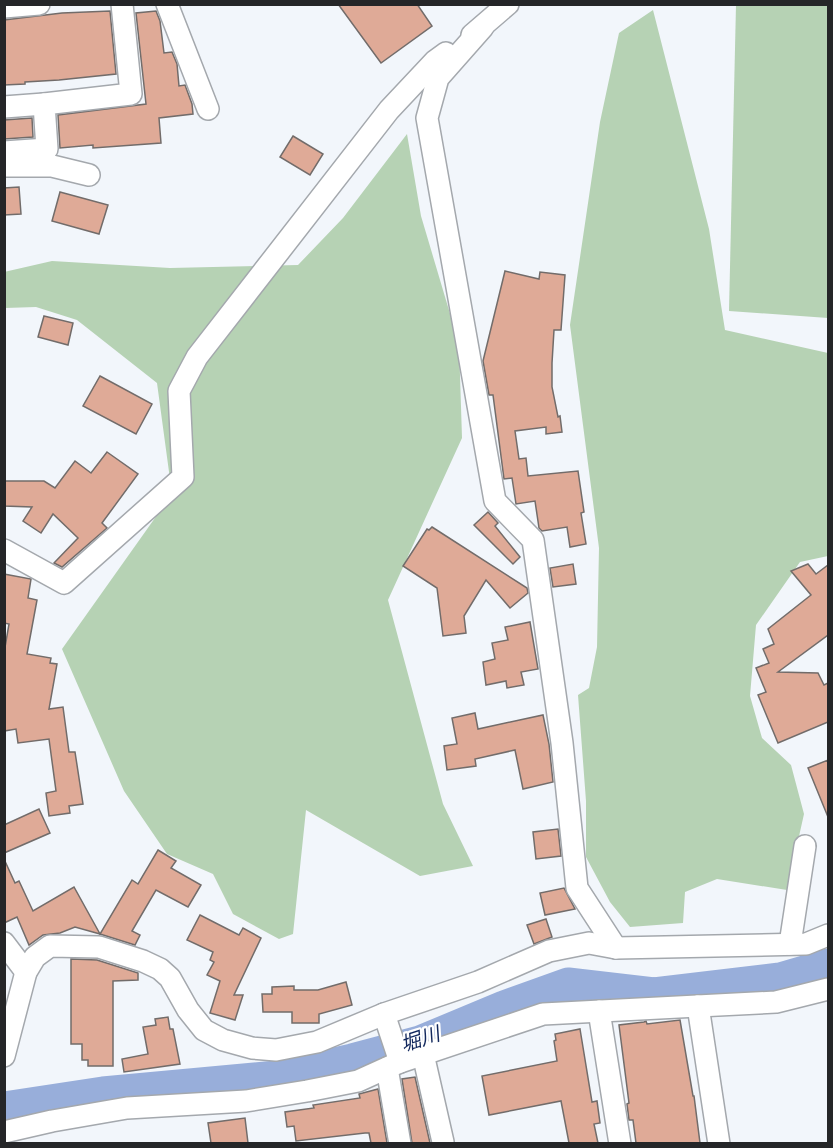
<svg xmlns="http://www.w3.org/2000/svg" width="833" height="1148" viewBox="0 0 833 1148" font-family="Arial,'Noto Sans JP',sans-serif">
<rect width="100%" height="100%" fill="#f2f6fb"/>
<!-- green -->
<g fill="#b6d2b4">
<path d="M736,5H828V318L729,311Z"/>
<path d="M653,10L709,229L725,330L828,353V556L800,562L756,625L750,696L762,738L791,765L804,814L787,890L717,879L685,892L683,923L630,927L610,902L586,857V801L578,695L589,688L597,647L599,548L570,325L600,122L619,33Z"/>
<path d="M407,134L421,216L459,344L462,438L388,600L443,804L473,866L420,876L306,810L293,934L279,939L233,914L213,874L167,854L124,791L62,649L172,494L157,383L77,320L36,307L5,308L4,272L52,261L170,268L298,265L343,218Z"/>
</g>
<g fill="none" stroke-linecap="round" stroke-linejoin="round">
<!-- river -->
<path stroke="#98aeda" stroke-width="33" d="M4,1108L103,1093L276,1077L352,1060L420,1042L504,1007L568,984L654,994L780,979L828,965"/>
</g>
<!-- building -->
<g fill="#dfaa97" stroke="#726c6a" stroke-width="1.5">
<path d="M338,4H417L432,26L381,63Z"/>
<path d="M110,11L116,74L59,80L25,82V84L4,85V20L62,13Z"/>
<path d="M156,11L160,21L164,53L172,52L177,64L179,86L185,85L192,104L193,114L159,118L161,143L93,148V145L60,148L58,115L146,104L136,13Z"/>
<path d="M32,118L33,137L4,139V120Z"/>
<path d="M293,136L323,154L310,175L280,157Z"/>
<path d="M19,187L21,214L4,215V188Z"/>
<path d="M60,192L108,205L99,234L52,221Z"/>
<path d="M505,271L539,279L540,272L565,275L561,330H554L552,363V387L558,417L560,416L562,432L546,434V427L515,431L519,459L526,458L528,476L578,471L584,512L581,513L586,544L570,547L567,527L542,531L539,528L535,501L516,504L512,478L504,479L493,395H489L483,361Z"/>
<path d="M44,316L73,323L68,345L38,337Z"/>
<path d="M100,376L152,404L136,434L83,406Z"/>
<path d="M107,452L138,474L102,523L107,528L62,567L54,563L78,538L53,514L41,533L23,521L32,507L4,506V481H44L55,488L75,461L91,473Z"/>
<path d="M488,512L498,523L495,526L520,557L513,564L474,525Z"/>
<path d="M432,527L527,588L528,593L510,608L486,580L464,616L466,633L443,636L437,588L403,566L427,529L429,530Z"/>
<path d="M573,564L576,584L553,587L550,568Z"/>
<path d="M808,564L816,574L828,565V635L778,672L818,673L824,685L828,683V722L778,743L758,695L766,692L756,668L769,663L763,649L774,644L768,629L811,595L791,571Z"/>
<path d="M4,574L31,579L28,598L37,600L27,654L51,658L50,663L57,664L49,709L63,707L69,752H75L83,804L69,806L70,813L49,816L46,793L56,791L49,739L18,743L16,729L4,731V653L9,624L4,623Z"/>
<path d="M530,622L538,669L521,672L524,685L507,688L506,681L486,685L483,662L495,659L492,643L508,640L505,627Z"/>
<path d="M475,713L478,729L543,715L549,744L553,782L523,789L515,750L475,759L476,766L447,770L444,746L457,744L452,718Z"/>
<path d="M828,760V817L808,768Z"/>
<path d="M39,809L50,833L4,853V825Z"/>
<path d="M558,829L561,856L536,859L533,832Z"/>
<path d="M158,850L176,861L171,868L201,885L188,907L156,890L132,931L140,935L135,945L100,934L132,880L138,884Z"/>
<path d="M4,859L15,883L19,881L33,911L74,887L100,934L75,927L60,933L43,935L29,945L17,917L4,923Z"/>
<path d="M564,888L575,909L545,915L540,893Z"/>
<path d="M200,915L239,935L243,928L261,938L234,995H243L235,1020L210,1013L220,981L207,975L214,962L210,960L213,952L187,940Z"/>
<path d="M546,919L552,937L534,944L527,925Z"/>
<path d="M71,959L97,960L138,973V980L113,981V1066H88V1060H82V1044H71Z"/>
<path d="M346,982L352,1005L319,1014V1023H292V1012H263L262,994H272V987L294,986V990H318Z"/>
<path d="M168,1017L170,1029H173L180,1064L124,1072L122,1059L148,1054L143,1027L156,1025L155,1019Z"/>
<path d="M680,1020L693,1096H694L700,1143H636L633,1120H629L627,1104L629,1103L619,1025L644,1022L646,1021L647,1024Z"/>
<path d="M580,1029L592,1102L597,1101L600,1123L594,1124L598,1143H569L561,1101L489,1115L482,1076L557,1061L554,1041L556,1040L555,1034Z"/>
<path d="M415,1077L430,1143H412L402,1079Z"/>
<path d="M378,1089L387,1143H371L369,1133H365L296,1141L294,1126L287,1127L285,1112L314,1108L313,1105L360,1098L359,1094Z"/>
<path d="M245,1118L248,1143H211L208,1123Z"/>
</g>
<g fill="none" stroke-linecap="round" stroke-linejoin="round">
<defs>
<g id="minor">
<path d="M167,4L208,109"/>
<path d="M4,7L39,4"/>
<path d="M483,27L438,78L427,118L495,501L533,540L562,743L577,888L616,948"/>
<path d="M472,35L508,4"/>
<path d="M4,107L44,104"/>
<path d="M4,152L47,149L44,104L131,94L122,4"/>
<path d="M4,166H52L89,175"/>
<path d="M4,550L64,583L183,477L179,391L197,357L389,110L435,61L446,53"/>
<path d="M4,943L26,972"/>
<path d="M790,944L805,846"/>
<path d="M698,1006L719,1144"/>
<path d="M599,1011L620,1144"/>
<path d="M423,1054L443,1142"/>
<path d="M4,1056L26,972L35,957L50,946L99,947L143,961L160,969L170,978L188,1010L204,1030L223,1040L252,1048L276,1050L317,1042L384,1014L478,982L549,951L589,943L616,948L806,944L828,935"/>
<path d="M400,1062L543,1014L776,1002L828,989"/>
<path d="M387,1068L400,1144"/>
<path d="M4,1132L52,1121L127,1108L246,1101L307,1091L358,1081L400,1062L384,1014"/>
</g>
</defs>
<!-- minor casing -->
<use href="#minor" stroke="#a4a8ad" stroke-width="24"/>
<!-- minor -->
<use href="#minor" stroke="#fff" stroke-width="21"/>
</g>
<g text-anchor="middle" stroke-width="4.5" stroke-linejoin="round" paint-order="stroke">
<!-- water labels -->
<g font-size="20" font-style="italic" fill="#12285d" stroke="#fff">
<text transform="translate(420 1039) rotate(-18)" y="7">堀川</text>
</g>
</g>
<!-- border -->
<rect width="833" height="1148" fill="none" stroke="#252628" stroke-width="12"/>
</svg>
